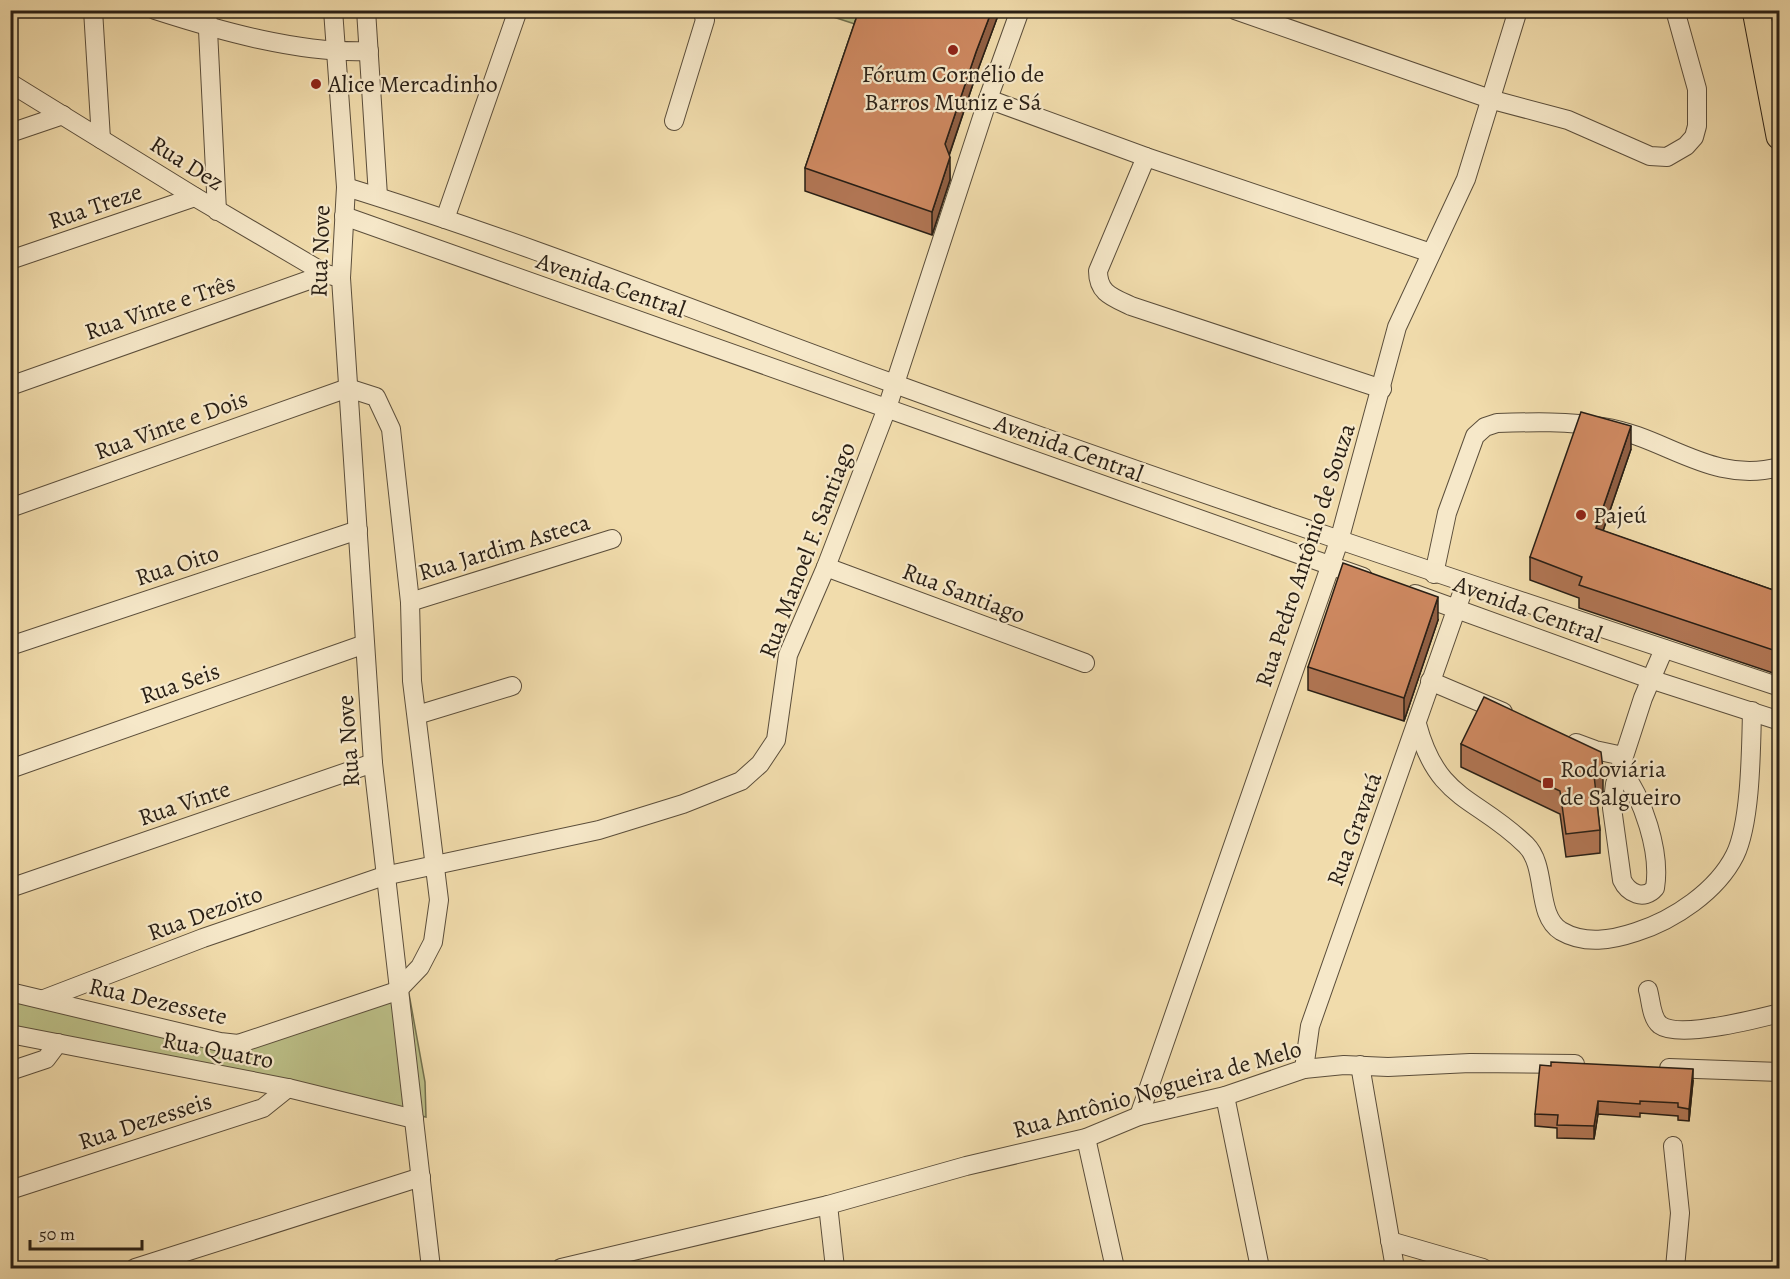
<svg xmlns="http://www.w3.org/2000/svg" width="1790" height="1279" viewBox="0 0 1790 1279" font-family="Alegreya,serif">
<rect width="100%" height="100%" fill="#f1dcac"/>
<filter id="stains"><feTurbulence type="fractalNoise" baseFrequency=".00333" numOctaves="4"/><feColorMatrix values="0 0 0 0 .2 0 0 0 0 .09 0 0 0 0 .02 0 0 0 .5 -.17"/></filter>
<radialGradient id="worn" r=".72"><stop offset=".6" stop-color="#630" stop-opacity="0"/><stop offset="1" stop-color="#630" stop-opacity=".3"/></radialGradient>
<!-- green -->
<g fill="#bcc088" stroke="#72704e" stroke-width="1.5">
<path d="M815,11H866L861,26Z"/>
<path d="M409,994L425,1082L426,1117L11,1036V995L231,1048Z"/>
</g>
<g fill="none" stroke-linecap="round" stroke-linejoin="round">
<defs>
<g id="minor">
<path d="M93,10L101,139"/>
<path d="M155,10C220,31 301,54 369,51"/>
<path d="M207,10L217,211"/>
<path d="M333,10L346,187L341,278L373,763L431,1268"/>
<path d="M366,10L378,196"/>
<path d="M1235,10L1493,100L1568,120L1650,156L1667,157L1686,146L1694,137L1697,126V89L1675,10"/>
<path d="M10,83L195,197L326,274L341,278"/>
<path d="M988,99L1146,157L1431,253"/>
<path d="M674,121L705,20L702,10"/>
<path d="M10,133L63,115"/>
<path d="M1146,157L1098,271C1098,293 1112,297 1131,306L1382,389"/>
<path d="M346,187C531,244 710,317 892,383C1186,490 1483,589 1780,687"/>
<path d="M344,216L1363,577"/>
<path d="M445,219L518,10"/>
<path d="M10,260L195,197"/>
<path d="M10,386L326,274"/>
<path d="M10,508L348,388"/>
<path d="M826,567L1085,663"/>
<path d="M1434,574L1447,513L1475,436L1485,427L1497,423C1532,422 1569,421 1603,427C1667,437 1711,485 1780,467"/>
<path d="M1415,594L1650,679L1780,721"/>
<path d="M410,602L612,539"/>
<path d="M10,646L358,530"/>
<path d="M1430,681L1503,712"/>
<path d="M417,715L512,686"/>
<path d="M1417,724C1438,802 1476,796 1526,845C1548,867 1535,915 1561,931C1585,945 1612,940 1636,932C1674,920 1717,891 1735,855C1751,822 1751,749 1752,711"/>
<path d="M1576,743L1595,750L1623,756"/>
<path d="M10,769L365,644"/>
<path d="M1621,769C1643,798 1661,852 1655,888C1644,901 1628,893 1622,880L1612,808L1615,784L1643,698L1664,649"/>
<path d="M10,888L373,763"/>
<path d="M1648,990C1651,1000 1651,1018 1660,1025C1679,1039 1756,1019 1780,1013"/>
<path d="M10,992L220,1042L238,1044L397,991L420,967L433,942L439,900L412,681L410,602L391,429L376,397L348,388"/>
<path d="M44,999L203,938L384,876L599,830L683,804L741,781L760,764L776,740L788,655L826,567L887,408L988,99L1020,10"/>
<path d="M10,1034L288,1088L414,1119"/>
<path d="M1360,1065L1395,1268"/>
<path d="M1669,1068L1780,1072"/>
<path d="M1304,1069L1310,1026L1461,596"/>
<path d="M10,1071L46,1059L58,1043"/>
<path d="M1225,1096L1260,1268"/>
<path d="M1139,1116L1339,541L1397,327L1466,179L1518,10"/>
<path d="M1086,1138L1115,1268"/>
<path d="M1673,1146L1680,1213L1675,1268"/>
<path d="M10,1190L263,1108L288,1088"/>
<path d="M828,1205L835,1268"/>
<path d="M1390,1241L1483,1268"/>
<path d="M135,1268L421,1177"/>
<path d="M561,1268L828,1205L966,1166L1086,1138L1139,1116L1225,1096L1304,1069L1344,1065L1388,1067L1470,1063L1575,1064"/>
</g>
<path id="highway" d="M1756,10L1780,136"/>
</defs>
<!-- minor casing -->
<use href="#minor" stroke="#5b4e3b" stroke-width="20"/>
<!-- highway casing -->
<use href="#highway" stroke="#291f15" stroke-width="29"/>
<!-- minor -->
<use href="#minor" stroke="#f6e8c9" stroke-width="18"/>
<!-- highway -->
<use href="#highway" stroke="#f1dcac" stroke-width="27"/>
</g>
<!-- wall -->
<g fill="#b07553" stroke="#291f15" stroke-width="1.5">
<path d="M859,10H1000L976,75L949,156L950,180L932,235L805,191V168Z"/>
<path d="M1631,449L1603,531L1779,592V675L1579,608V598L1530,580V557Z"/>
<path d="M1438,620L1404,721L1308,690V667Z"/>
<path d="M1461,744L1603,792L1596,796L1600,830V853L1566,857L1560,814L1461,767Z"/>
<path d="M1693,1081L1689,1121L1678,1120V1116L1640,1113V1117L1598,1114L1594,1139L1557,1138V1128L1535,1126V1114Z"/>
</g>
<!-- shaded-wall -->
<g fill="#905f43" stroke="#291f15" stroke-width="1.5">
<path d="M992,10H1000L976,75L945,167V144L976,52Z"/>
<path d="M950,157V180L932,235V212Z"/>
<path d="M1631,426V449L1596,551V528Z"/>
<path d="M1438,597V620L1404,721V698Z"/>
<path d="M1603,769V792L1594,798V775Z"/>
<path d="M1693,1069V1081L1689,1121V1109Z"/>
<path d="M1598,1101V1114L1594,1139V1126Z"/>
</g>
<!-- building -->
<g fill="#cd8860" stroke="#291f15" stroke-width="1.5">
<path d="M859,10H992L976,52L945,144L950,157L932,212L805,168Z"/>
<path d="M1581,412L1631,426L1596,528L1779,592V652L1579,585L1582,577L1530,557Z"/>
<path d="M1343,563L1438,597L1404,698L1308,667Z"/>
<path d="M1484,697L1601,752L1603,769L1594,775L1600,830L1566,834L1560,791L1461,744Z"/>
<path d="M1551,1062L1693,1069L1689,1109L1678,1107V1103L1640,1101V1104L1598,1101L1594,1126L1557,1125L1558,1115L1535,1114L1540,1065L1551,1066Z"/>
</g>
<!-- markers -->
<g fill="#8f2418" stroke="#f6e8c9" stroke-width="2">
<circle cx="953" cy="50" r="6"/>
<circle cx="316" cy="84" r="6"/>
<circle cx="1581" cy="515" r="6"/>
<rect x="1542" y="777" width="12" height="12" rx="3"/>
</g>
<g text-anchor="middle" stroke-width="4.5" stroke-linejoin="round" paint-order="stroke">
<!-- poi labels -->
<g font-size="24" fill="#291f15" stroke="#f6e8c9" text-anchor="start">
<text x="953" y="82" text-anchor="middle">Fórum Cornélio de<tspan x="953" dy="28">Barros Muniz e Sá</tspan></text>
<text x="328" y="92">Alice Mercadinho</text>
<text x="1593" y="523">Pajeú</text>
<text x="1560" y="777">Rodoviária<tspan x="1560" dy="28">de Salgueiro</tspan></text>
</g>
<!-- street labels -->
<g font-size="24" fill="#291f15" stroke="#f6e8c9">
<text transform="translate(187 163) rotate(32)" y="8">Rua Dez</text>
<text transform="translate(95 206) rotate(-19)" y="8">Rua Treze</text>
<text transform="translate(320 251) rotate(-88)" y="8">Rua Nove</text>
<text transform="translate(611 285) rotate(19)" y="8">Avenida Central</text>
<text transform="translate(160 307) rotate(-19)" y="8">Rua Vinte e Três</text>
<text transform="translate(171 425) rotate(-20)" y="8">Rua Vinte e Dois</text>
<text transform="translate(1069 448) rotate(20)" y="8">Avenida Central</text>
<text transform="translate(504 547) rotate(-17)" y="8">Rua Jardim Asteca</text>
<text transform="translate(807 550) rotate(-69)" y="8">Rua Manoel F. Santiago</text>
<text transform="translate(1305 555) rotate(-72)" y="8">Rua Pedro Antônio de Souza</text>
<text transform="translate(177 565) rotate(-18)" y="8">Rua Oito</text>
<text transform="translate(964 593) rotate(21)" y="8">Rua Santiago</text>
<text transform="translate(1528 609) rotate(20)" y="8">Avenida Central</text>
<text transform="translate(180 683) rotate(-19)" y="8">Rua Seis</text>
<text transform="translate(348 741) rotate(-94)" y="8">Rua Nove</text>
<text transform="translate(184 803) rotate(-19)" y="8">Rua Vinte</text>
<text transform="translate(1354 829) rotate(-70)" y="8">Rua Gravatá</text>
<text transform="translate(205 913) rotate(-20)" y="8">Rua Dezoito</text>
<text transform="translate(158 1001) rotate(13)" y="8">Rua Dezessete</text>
<text transform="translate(218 1050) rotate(11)" y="8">Rua Quatro</text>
<text transform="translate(1157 1089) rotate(-16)" y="8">Rua Antônio Nogueira de Melo</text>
<text transform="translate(145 1121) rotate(-18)" y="8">Rua Dezesseis</text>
</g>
</g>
<!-- margin -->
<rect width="1790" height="1279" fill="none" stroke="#f1dcac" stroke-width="36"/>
<rect x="12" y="12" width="1766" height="1255" fill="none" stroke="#291f15" stroke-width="3"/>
<rect x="18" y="18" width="1754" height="1243" fill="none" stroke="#291f15" stroke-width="1.5"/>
<!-- scale -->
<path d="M30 1240v9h112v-9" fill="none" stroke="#291f15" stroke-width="3"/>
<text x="39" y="1240" font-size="18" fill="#291f15" stroke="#f6e8c9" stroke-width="4.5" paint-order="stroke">50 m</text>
<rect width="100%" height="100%" filter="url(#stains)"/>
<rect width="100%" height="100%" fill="url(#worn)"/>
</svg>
